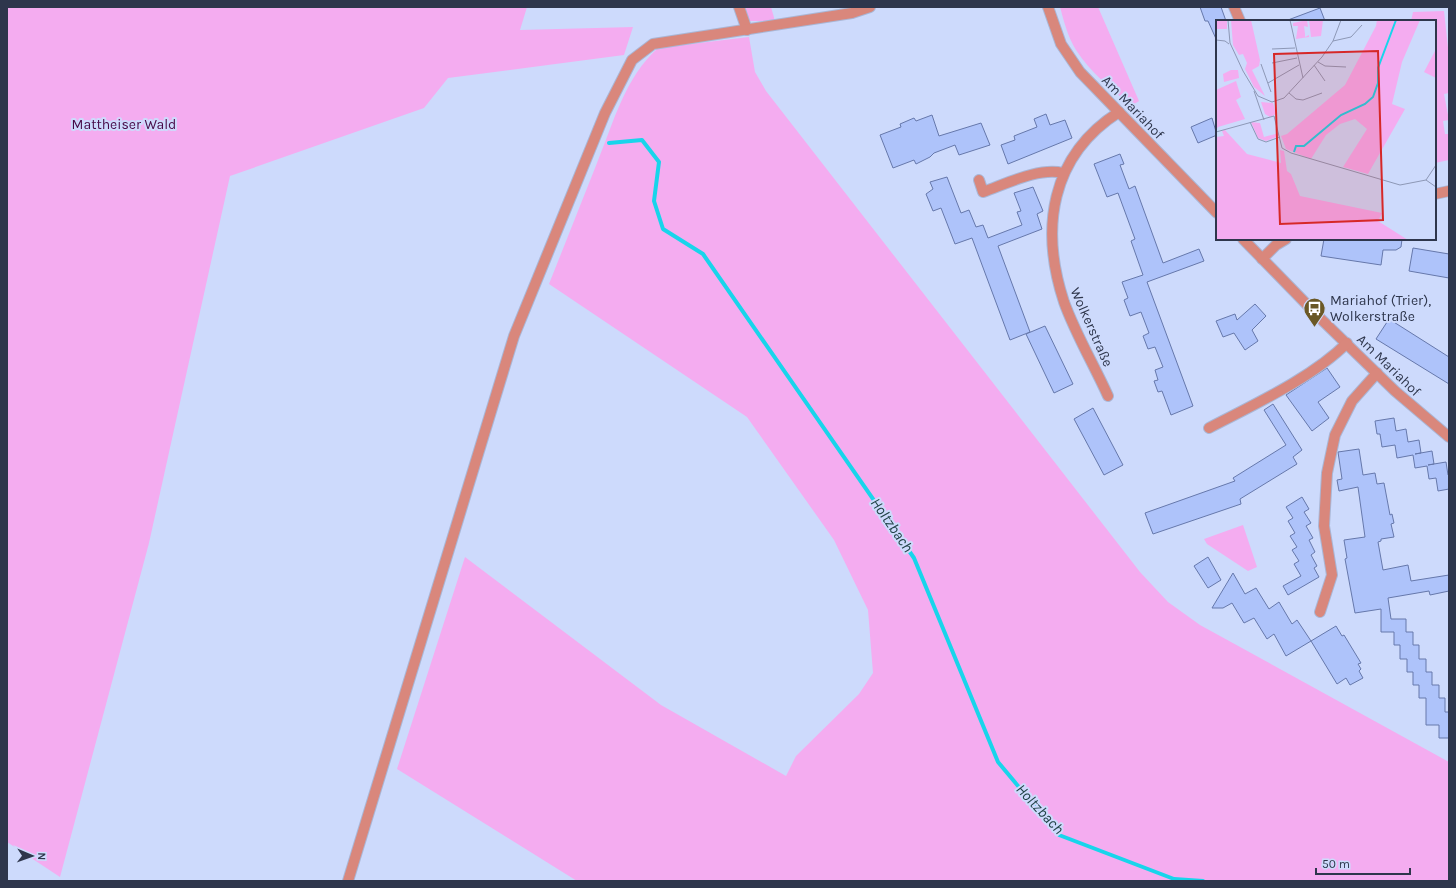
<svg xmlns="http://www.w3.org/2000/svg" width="1456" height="888" viewBox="0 0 1456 888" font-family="Karla,sans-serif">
<rect width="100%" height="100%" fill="#cddafc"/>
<!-- green -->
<g fill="#f4acf0">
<path d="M7,7H527L520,30L633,27L624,55L448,78L424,108L230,176L149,543L60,877L7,842Z"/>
<path d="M745,7H771L775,21H749Z"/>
<path d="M1060,7H1098L1139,101L1131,106C1112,89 1090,72 1076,50C1068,37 1064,22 1060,7Z"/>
<path d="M1444,11L1449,57V93L1444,94L1449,120L1443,121L1445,134H1449V160L1435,163V21H1411L1413,12Z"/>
<path d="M749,37L755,72L766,91L1140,572L1168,602L1200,625L1449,762V881H577L397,769L465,557L661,705L786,776L796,756L859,694L873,673L868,610L834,540L747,417L549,284C565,244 581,203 597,163C613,124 625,77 658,48Z"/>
<path d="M1243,525L1257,567L1248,571L1207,544L1204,539Z"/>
</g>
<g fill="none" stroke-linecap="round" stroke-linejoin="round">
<!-- stream -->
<path stroke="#18d5eb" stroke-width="4" d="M609,143L642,140L659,162L654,201L663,229L703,254L914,558L998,762L1059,835L1174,879L1203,881"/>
</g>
<!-- building -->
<g fill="#aec3fa" stroke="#6678ab">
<path d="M1200,7H1221L1226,21H1217V41L1208,21H1205Z"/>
<path d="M1320,8L1325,21H1288V20Z"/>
<path d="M1046,114L1050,125L1065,120L1072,138L1008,164L1001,145L1015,140L1014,136L1037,127L1034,119Z"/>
<path d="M932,115L939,136L981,123L990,145L959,155L955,145L934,153L930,157L916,164L914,160L893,168L880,135L901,127L900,124L914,118L916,121Z"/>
<path d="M1212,118L1217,135L1198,143L1191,127Z"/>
<path d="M1120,154L1124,164L1120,165L1129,189L1135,186L1163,263L1199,249L1204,261L1147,282L1193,406L1171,415L1162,391L1158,392L1154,381L1158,380L1155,370L1163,367L1155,347L1148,349L1143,336L1149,333L1141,312L1130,316L1124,300L1128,298L1122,282L1143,275L1131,241L1135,239L1118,193L1107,197L1094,164Z"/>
<path d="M947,177L961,213L969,210L976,227L983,225L988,238L1022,225L1017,212L1021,211L1014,193L1033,187L1043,211L1037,214L1042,229L998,246L1030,332L1010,340L972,238L955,244L941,208L933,211L926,194L933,189L930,182Z"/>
<path d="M1324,239H1402L1401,247L1396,250H1383L1381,265L1321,256Z"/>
<path d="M1413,248L1449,254V278L1409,271Z"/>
<path d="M1255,304L1266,316L1252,330L1258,341L1245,350L1234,333L1223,337L1216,321L1235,314L1237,320Z"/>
<path d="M1389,319L1449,357V384L1376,339Z"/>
<path d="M1045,326L1073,384L1054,393L1026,334Z"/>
<path d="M1327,368L1340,387L1318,402L1329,418L1312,431L1286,395Z"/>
<path d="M1273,404L1302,450L1293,457L1297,464L1240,499L1241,504L1153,534L1145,513L1235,481L1233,478L1286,445L1264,410Z"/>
<path d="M1093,408L1123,465L1104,475L1074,419Z"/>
<path d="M1394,418L1396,431L1406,429L1408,442L1419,440L1421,453L1415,454L1432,451L1434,464L1428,465L1446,462L1448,475H1449V489L1438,491L1436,478L1429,479L1427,466L1415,468L1413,455L1397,458L1395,445L1382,447L1380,434H1377L1375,421Z"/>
<path d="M1359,449L1363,475L1375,473L1377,484L1384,483L1390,515L1392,514L1394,523L1391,524L1394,537L1381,539V541L1378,542L1383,570L1408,565L1411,581L1449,575V591L1430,595L1429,591L1388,598L1391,619H1406V632H1413V645H1419V659H1426V672H1432V685H1439V698H1445V712H1449V738H1439V725H1426V698H1419V685H1413V672H1407V659H1400V645H1394V632H1381V609L1355,613L1345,559L1347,558L1344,540L1365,537L1358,487L1339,491L1337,480L1342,479L1338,452Z"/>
<path d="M1302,497L1309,509L1304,512L1311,523L1306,526L1313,538L1309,540L1315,552L1311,555L1317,566L1314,568L1319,577L1288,595L1283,586L1301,576L1294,564L1299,561L1292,550L1297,547L1290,536L1295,533L1288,521L1293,518L1286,507Z"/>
<path d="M1208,557L1221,580L1208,588L1194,566Z"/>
<path d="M1233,573L1245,594L1256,588L1269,609L1279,602L1292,624L1297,620L1311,641L1286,656L1274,634L1267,639L1254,618L1244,623L1232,603L1223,608H1212Z"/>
<path d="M1336,626L1342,636L1344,635L1361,663L1358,664L1361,669L1359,671L1363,678L1350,685L1346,678L1337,684L1311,641Z"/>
</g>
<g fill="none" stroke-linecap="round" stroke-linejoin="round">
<defs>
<g id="minor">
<path d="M739,7L747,30"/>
<path d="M1048,7L1061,44L1080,72L1217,213"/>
<path d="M1234,7L1240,21"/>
<path d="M979,180L983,192C1006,184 1039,167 1063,173"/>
<path d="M1435,194L1449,191"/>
<path d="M1243,239L1321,319L1395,391L1449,437"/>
<path d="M1262,259L1276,245L1286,239"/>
<path d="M1108,396C1094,365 1075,333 1064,302C1040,229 1050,156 1119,112"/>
<path d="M1209,428C1253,405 1312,378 1347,343"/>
<path d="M1320,612L1332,575L1324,526L1327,473L1335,435L1352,401L1377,373"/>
<path d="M348,881L514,336L605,113L632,60L653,44L852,13L870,7"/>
</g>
</defs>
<!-- minor casing -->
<use href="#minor" stroke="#aab6d5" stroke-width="12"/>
<!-- minor -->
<use href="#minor" stroke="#d9877c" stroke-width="10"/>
</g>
<!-- icons -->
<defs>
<symbol id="bus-pin" viewBox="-11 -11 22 30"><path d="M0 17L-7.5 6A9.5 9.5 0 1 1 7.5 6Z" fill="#6a5826" stroke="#cddafc"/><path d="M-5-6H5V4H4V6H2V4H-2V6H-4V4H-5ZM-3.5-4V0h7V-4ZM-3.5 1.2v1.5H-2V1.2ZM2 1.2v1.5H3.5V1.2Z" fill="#fff"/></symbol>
</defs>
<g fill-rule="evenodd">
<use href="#bus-pin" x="1302" y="296" width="25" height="34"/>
</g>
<g text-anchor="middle" stroke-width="4" stroke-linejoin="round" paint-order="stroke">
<!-- street labels -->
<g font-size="14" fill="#2e364c" stroke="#cddafc">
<text transform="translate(1133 107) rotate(46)" y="5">Am Mariahof</text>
<text transform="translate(1092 327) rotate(66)" y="5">Wolkerstraße</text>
<text transform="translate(1389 365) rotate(44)" y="5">Am Mariahof</text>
</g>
<!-- park labels -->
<g font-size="14" fill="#480947" stroke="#cddafc">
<text x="124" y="129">Mattheiser Wald</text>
</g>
<!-- poi labels -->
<g font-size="14" fill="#2e364c" stroke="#cddafc" text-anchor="start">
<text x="1330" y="305">Mariahof (Trier),<tspan x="1330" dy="16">Wolkerstraße</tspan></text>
</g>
<!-- water labels -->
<g font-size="15" font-style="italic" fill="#214247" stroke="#cddafc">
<text transform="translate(892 525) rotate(55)" y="5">Holtzbach</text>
<text transform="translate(1040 809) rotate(47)" y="5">Holtzbach</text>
</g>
</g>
<!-- overview -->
<g transform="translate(1216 20)">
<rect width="220" height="220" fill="#cddafc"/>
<path d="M0,0H11V9H0ZM15,0H35L44,40L43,46L36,50L49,76L38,67L29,49L31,43L27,34L23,35L17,25ZM91,0L92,7L88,6L89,14V17L93,15V17L80,19L82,6H77V3ZM93,0H107L105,16L95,17ZM161,0H204L186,42L176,84L189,89L152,154L127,147L151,109L139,99L124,104L110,115L95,139L70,129L65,116L71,114L129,65L160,6ZM220,29V58L208,52ZM15,50H22L23,58L8,62L7,54ZM20,61L25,77L20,80L29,99L2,107L0,110V70ZM45,82L57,83L60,94L54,97L49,94ZM35,102L44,103L48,117L63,113V116L50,121L42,118ZM9,110L31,134L65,143L64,130L68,131L71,151L75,154L84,176L166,193L162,201L192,220H0V117L8,116L6,111Z" fill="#f4acf0"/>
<path fill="none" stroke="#18d5eb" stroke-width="2" d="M78,132L80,126H88L125,95L149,84L157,77L162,63V48L180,0"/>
<path fill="none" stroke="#8d98b6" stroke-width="1" d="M12,0L14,23L27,51L42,76L56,82L68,78L106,37L117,21L125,0M74,0L87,58M0,20L9,21L13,24M117,21L135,17L146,5M56,29L79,28M102,42L109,46L130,47M56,43L81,38M45,44L55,72M98,45L109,61M52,63L83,45M38,71L48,100M73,73L80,79L87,80L106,73M34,102L42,119L50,122L64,117M0,112L58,96L66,128L75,133L184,165L210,160L220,167M210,160L220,145"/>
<path fill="#d62828" fill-opacity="0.15" stroke="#d62828" stroke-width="2" d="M162,31L167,200L64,204L58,34Z"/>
<rect width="220" height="220" fill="none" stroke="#2e364c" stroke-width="2"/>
</g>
<!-- border -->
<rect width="1456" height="888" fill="none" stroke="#2e364c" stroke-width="16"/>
<!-- north arrow -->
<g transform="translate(32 856) rotate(92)" stroke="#cddafc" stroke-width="3" paint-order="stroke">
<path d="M0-3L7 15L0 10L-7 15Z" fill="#2e364c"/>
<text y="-6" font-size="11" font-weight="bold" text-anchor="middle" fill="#2e364c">N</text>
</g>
<!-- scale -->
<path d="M1316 868v6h94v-6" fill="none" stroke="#2e364c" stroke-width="2"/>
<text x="1322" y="868" font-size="12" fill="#2e364c" stroke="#cddafc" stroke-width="3" paint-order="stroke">50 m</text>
</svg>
